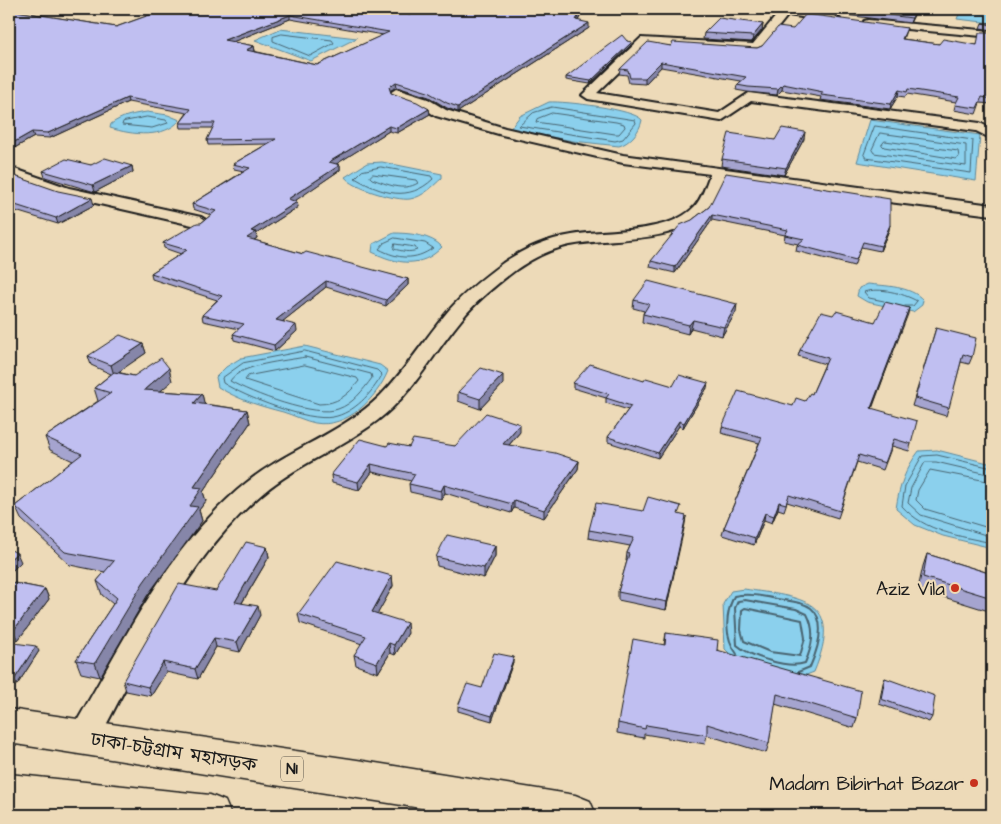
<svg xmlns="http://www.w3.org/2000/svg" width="1001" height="824" viewBox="0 0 1001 824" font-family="'Architects Daughter','Noto Sans Bengali',sans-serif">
<rect width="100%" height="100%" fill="#eddab8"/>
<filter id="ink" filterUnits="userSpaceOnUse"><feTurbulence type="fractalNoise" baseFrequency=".02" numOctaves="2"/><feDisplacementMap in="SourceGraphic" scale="10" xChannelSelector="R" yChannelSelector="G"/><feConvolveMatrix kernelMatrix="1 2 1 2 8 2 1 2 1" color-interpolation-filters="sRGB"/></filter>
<g filter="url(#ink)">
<!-- water -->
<g fill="#8bd0ed" stroke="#5f8899">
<path d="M961,9L992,12V23L957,19Z"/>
<path d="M280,29L357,38L311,61L255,40Z"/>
<path d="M549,102C565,101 634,109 642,120C640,131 630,143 619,146L573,141L510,129L520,116Z"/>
<path d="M147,112L168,115L180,120C164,139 132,135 110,128L111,124C122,116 133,114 147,112Z"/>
<path d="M870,120L980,135L976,181L857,162Z"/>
<path d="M382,162L442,174V178C433,186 423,197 410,199C396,201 352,188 345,177L367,163Z"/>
<path d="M394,233C408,233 432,235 442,247C421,269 397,264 372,252L373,244Z"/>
<path d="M868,284C885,286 911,286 923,300L922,305L913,312L867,302L857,296L859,288Z"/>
<path d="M305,346L380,365L388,371C377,398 347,429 315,423C305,421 293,415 283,412C260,406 239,400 218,387L216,377L226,367L241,358Z"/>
<path d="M937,450L992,464V548L943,536L915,525L896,509C899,487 905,469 919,451Z"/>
<path d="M744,589C802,598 845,598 814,672L801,677L736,660L725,649L723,604L731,591Z"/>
</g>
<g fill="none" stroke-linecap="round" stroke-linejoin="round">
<!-- shore-far1 -->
<g stroke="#486470" stroke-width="1">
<path d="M282,34L332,40L334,43L310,56L273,41V37Z"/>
<path d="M552,107L635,120L636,123L623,139L615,141L519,126L533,113Z"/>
<path d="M552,113L616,122L624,124L625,127L619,134H615L536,122L537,119Z"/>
<path d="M147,117L166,120L168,123L152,128L122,125L123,122Z"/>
<path d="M875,126L973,140L971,173L866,158L864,155Z"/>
<path d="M880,133L966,145V166L874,153L872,150Z"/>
<path d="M885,141L958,151L959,157L956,159L884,147L882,145Z"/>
<path d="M381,167L431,176L433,179C409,202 382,194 355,178L362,171Z"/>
<path d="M373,174L416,180L418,183C403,192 387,184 372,179L370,177Z"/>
<path d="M395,238L425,243L433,248C415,261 398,259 379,249L384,243Z"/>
<path d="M395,244L415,247L417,250C409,253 402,251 394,249Z"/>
<path d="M884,301L869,298L864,292C880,287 902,293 917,301L913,306H905"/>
<path d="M305,351L377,370L382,375C372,393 354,413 333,417C308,422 245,397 223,383L222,378L243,363Z"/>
<path d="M305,357L371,374L372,378C363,390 353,404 338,409C315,418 251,393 230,381C240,364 286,361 305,357Z"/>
<path d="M305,365L357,378L359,381C348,395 337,404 319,404L245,380L248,376Z"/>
<path d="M992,468L937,455L922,456L905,486L902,506C925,532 960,536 992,543"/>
<path d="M992,475L936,462H925L911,488L908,503L921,515L992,537"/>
<path d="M992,482L930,470L918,490L916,500L925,509L992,529"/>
</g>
<!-- shore -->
<g stroke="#486470" stroke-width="2">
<path d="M745,600L796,609L807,614C816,631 812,647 805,663C788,669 751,657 737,645L735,608L738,601Z"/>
<path d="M745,608L802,620L805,638L800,656L770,652L744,641L741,630L742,610Z"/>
<path d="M737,654C724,637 725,615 734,596C749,593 762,596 777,599C787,601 802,601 811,608C828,622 817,651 810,667L798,672"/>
</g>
<defs>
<g id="minor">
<path d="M785,9L835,16L840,19L835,22L788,15L760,50L756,51L648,44L597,93L719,113L749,93L980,123L992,129V139L976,131L751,101L721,121L588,99L582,95L641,38L753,44L781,10Z"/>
<path d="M868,20L992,31V37L864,25V21Z"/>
<path d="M396,89L428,99L446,110L505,128L623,155L992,205V215L865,199L724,176C719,189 714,206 703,215C671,244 611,237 570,245C551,249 533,258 517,269C497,284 477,300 461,320C437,349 419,382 392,408C354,444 302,460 262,494C185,560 142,659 95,746L84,750L73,746L69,737L73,728C123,643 168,546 246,483C288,449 341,434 380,396C406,370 425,338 449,310C465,292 484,277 503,263C523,249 547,239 572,235C607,229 669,235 695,206C702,198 706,185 710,174L623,163L502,135L436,116L418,105L392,96L390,93Z"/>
<path d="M9,167L69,188L201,217L209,222L201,227L60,195L9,176Z"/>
</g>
<g id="trunk">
<path d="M9,709L357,760L575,795L590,801L596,815H465L9,743Z"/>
<path d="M9,774L210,795L225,801L231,815H40L9,812Z"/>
</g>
</defs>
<!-- minor casing -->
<use href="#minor" stroke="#1c1c1c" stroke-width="4"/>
<!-- trunk casing -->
<use href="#trunk" stroke="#1c1c1c" stroke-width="3"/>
<!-- minor -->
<use href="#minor" fill="#eddab8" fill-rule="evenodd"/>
<!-- trunk -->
<use href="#trunk" fill="#eddab8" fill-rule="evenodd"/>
</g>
<!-- wall -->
<g fill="#a5a4cf" stroke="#1c1c1c" fill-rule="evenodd">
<path d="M166,9L410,15L580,17L578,21L589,28L458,112L447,108L429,97L397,87L390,91L391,93L429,109L430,114L397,133L389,131L336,164L340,165V170L294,201L297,202L298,207L256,234L257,238L254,240L303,254L408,279V285L386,306L326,287L283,321L297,331L275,351L234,340L233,334L239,329L203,321L202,315L217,300L152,279L151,273L181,254L164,248L163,243L201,223L211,215L193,209L192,204L244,171L234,169L233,164L267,144L208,145L207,140L213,128H181L180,123L187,113L128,102L50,138L34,137L9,151V10L116,27ZM290,19L383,35L317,65L253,51H255L254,46L232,42Z"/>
<path d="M813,9H842L884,14L917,9L910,23L813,11Z"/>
<path d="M982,23H992V30L980,28Z"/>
<path d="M763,24L762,30L752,42L703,39L704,33Z"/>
<path d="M907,28L903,39L939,44L976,45L992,33V102L991,104L980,103L976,114L954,110L956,102L907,94L905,97L898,96L890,109L820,100L821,97L782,90L777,95L747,92L736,90L737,85L741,81L661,67L645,84L629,83L627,75L619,74L620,69L671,46L757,48L762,46L793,29Z"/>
<path d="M627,41L632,42L631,45L590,84L566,80V77Z"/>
<path d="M804,139L784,175L721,166L722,159L775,140Z"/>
<path d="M91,165L132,166L133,172L95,192L45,177L43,171Z"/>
<path d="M9,174L94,205L58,224L9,209Z"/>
<path d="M709,207L889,230L880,251L861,247L854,266L796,251L797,245L798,244L784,241L785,235L712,220L675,273L650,267L651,261L692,220Z"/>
<path d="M634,300L736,312L722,336L691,328L688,334L642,322L643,314L644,311L633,308Z"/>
<path d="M909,308L872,409L911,444L909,451L892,446L883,470L857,462L838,518L787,502L784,511L778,509L772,523L764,520L754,545L722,535L724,528L759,443L721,433L722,427L793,406L805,401L812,394L825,364L798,356L800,350L833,315L875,322Z"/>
<path d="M936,328L972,357L969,364L961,362L946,416L912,406Z"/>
<path d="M143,344L146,353L117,372L134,376L172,381L160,391L202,394L204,404L247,410L250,423L203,492L206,501L199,510L202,521L147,596L100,677L81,673L76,660L113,604L102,595L97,581L105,572L70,565L21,519L15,506L73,461L50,450L45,437L98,401L94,388L111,374L91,365L88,356Z"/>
<path d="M644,381L673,386L707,388L683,428L679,426L658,458L608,442V437L628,410L606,403V398L573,388V383Z"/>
<path d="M503,384L480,409L458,401V392Z"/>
<path d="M520,432L509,445L579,461L578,469L544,518L514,508L511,513L445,493L441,499L410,492L409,484L411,481L372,472L359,490L332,483L331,475L387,446L409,447L455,446Z"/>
<path d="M643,511L686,516L666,610L618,600V592L627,561H626L627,553L630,546L588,538L589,530Z"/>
<path d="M495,546V556L484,578L437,566L436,557Z"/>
<path d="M267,547L269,557L242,603L260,615L240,652L216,647L198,679L166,672L151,696L126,691L123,681L216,591Z"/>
<path d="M927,554L992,574V612L918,589L923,566Z"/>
<path d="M392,576L393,586L377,614L408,633L395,655L390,653L378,673L356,665L354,655L362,644L300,623L298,614Z"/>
<path d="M9,582L45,589L49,599L18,640L9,639Z"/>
<path d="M666,633L717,650L857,718L854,728L775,704L769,743L766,753L707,735L705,744L644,734V738L617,733L618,723L664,645Z"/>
<path d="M9,651H39L17,685L9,684Z"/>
<path d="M513,662L492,721L458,711V706L482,688Z"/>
<path d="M885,678L932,717L929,722L879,704L883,683Z"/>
</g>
<!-- shaded-wall -->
<g fill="#8686a9" stroke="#1c1c1c">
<path d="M916,9H917L910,23L912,18Z"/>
<path d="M580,13V17L575,24L576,20Z"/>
<path d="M290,15V19L225,45L224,40Z"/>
<path d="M589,23V28L458,112V107Z"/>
<path d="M763,24L762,30L752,42L753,36Z"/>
<path d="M632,42L631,45L590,84L591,81Z"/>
<path d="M254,46L255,51L246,54V50Z"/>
<path d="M661,62V67L645,84V78Z"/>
<path d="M396,82L397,87L389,91V87Z"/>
<path d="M783,84L782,90L777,95L778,89Z"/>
<path d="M899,90L898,96L890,109L891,104Z"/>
<path d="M127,98L128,102L50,138L48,133Z"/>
<path d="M429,109L430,114L397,133V128Z"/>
<path d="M389,126V131L330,168L329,162Z"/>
<path d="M32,132L34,137L9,151V145Z"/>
<path d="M805,132L804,139L784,175L786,168Z"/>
<path d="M340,165V170L289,205L288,199Z"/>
<path d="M132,166L133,172L95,192L93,185Z"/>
<path d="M92,198L94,205L58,224L56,218Z"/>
<path d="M297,202L298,207L256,234L257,238L248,244L247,238L251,231Z"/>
<path d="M712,215V220L675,273V267Z"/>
<path d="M890,225L889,230L880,251L881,246Z"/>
<path d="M408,279V285L386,306V300Z"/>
<path d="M326,281V287L277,326L276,320Z"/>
<path d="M737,304L736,312L722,336L724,327Z"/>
<path d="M909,308L908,314L869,415L871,408Z"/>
<path d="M693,320L691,328L688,334L689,325Z"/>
<path d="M296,325L297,331L275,351L274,345Z"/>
<path d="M143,344L146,353L114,375L111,365Z"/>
<path d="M169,368L172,381L147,403L144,390Z"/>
<path d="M503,375V384L480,409V399Z"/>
<path d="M708,383L707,388L683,428L684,423Z"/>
<path d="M202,394L205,406L194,403Z"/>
<path d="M247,410L250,423L203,492L206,501L199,510L202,521L147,596L100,677L95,663L194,487Z"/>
<path d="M679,421V426L658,458V453Z"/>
<path d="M520,424V432L503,452V444Z"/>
<path d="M579,461L578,469L544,518V510Z"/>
<path d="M371,464L372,472L359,490L358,482Z"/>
<path d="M444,485L445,493L441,499V491Z"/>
<path d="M514,500V508L511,513L512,504Z"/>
<path d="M779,502L778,509L772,523L774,516Z"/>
<path d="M765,513L764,520L754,545L755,538Z"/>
<path d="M686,516L685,524L666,610L667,602Z"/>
<path d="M495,546V556L484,578V568Z"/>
<path d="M267,547L269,557L237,611L235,602Z"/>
<path d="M17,553L21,562L9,574V560Z"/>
<path d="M392,576L393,586L373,622L372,612Z"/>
<path d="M45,589L49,599L18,640L13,631Z"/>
<path d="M258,606L260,615L240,652L237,642Z"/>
<path d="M407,623L408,633L395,655L394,645Z"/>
<path d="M214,638L216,647L198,679L195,669Z"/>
<path d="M389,643L390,653L378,673L377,663Z"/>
<path d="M36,646L39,651L17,685L14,680Z"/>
<path d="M514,657L513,662L492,721V716Z"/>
<path d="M163,662L166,672L151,696L148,687Z"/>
</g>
<!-- building -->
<g fill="#c0bff1" stroke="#1c1c1c" fill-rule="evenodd">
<path d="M166,9H377L410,15L417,9H526L580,13L576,20L589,23L458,107L447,103L428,92L396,82L389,87L391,93L417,102L429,109L397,128L389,126L329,162L340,165L288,199L297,202L251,231L256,232L247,238L303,254L306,252L408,279L386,300L326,281L276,320L296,325L274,345L233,334L244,324L202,315L222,296L151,273L187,250L163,243L197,223H201L216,211L192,204L250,168L233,164L276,139L207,140L215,123H180L191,109L127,98L48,133L32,132L9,145V10L116,27ZM290,15L389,32L317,65L246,50L254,46L224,40Z"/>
<path d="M841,9L884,14L887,9H916L912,18Z"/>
<path d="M806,14L907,28L902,39L939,44L943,39L977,45L979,33H992V99L982,97L977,108L955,105L959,97L908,89L907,92L899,90L891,104L821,95L823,92L783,84L778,89L748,87L737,85L746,77L661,62L645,78H630L628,70L620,69L648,42L671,46L673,42L757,48L762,46L778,27L793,29Z"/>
<path d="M719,18L763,24L753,36L704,33Z"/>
<path d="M982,23H992V25Z"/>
<path d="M622,35L627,41L632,42L591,81L566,77Z"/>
<path d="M782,128L805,132L786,168L722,159L729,133L775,140Z"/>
<path d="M105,158L132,166L93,185L43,171L66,159L91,165Z"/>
<path d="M726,173L890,199V225L881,246L863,242L856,260L797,245L804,239L785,235L788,230L712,215L675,267L651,261L680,225L692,220L709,207Z"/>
<path d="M9,174L58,191L92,198L56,218L9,203Z"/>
<path d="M648,281L737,304L724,327L693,320L689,325L643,314L649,304L634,300Z"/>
<path d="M885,302L909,308L871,408L917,421L911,444L894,439L885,463L859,455L840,511L789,495L786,504L779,502L774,516L765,513L755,538L724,528L762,437L722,427L738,391L793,406L796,398L805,401L810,393L812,394L828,358L800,350L821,312L833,315L836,311L875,322Z"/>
<path d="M936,328L976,338L972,357L963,354L949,408L915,398Z"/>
<path d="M120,335L143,344L111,365L88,356Z"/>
<path d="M161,358L169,368L144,390L202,394L194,403L247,410L194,487L202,488L190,506L198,507L143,583L95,663L76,660L117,598L97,581L114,561L65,552L15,506L82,454L45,437L111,393L94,388L114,372L134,376Z"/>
<path d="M590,364L644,381L646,378L673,386L679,375L708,383L684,423L679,421L658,453L608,437L631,406L606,398L609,394L573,383Z"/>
<path d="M481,368L503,375L480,399L458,392Z"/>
<path d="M486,413L520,424L503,444L555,453L579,461L544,510L514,500L512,504L444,485L441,491L409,484L415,474L371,464L358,482L331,475L360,439L387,446L389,443L409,447L413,439L455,446Z"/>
<path d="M648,497L681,506L678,514L686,516L667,602L618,592L629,554L627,553L634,538L589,530L596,503L643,511Z"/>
<path d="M447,535L495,546L484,568L436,557Z"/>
<path d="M246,542L267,547L235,602L258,606L237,642L214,638L195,669L163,662L148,687L123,681L179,584L216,591Z"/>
<path d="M9,549L17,553L9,560Z"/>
<path d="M927,554L992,574V598L923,577Z"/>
<path d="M337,561L392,576L372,612L407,623L394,645L389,643L377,663L354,655L366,636L298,614Z"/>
<path d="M9,582L45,589L13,631L9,630Z"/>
<path d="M666,633L718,640L717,650L861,691L857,718L777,694L769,743L707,724V735L646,725L645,729L618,723L633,639L665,645Z"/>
<path d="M14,643L36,646L14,680L9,679V651Z"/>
<path d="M494,653L514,657L492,716L458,706L467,684L482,688Z"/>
<path d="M885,678L935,696L932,717L881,699Z"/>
</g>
</g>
<!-- markers -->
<g fill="#c8321e" stroke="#eddab8" stroke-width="2">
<circle cx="955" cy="588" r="5"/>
<circle cx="974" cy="783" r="5"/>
</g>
<g text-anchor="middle" stroke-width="4.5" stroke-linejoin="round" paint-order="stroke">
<!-- shield labels -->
<rect fill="#eddab8" stroke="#5b554b" stroke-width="1" x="281" y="756.5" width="22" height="25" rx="4"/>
<g font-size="15" font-weight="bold" fill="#1c1c1c">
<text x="292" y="774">N1</text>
</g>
<!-- near-poi labels -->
<g font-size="19" fill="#1c1c1c" stroke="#eddab8" text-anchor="end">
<text x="945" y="595">Aziz Vila</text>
<text x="964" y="790">Madam Bibirhat Bazar</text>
</g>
<!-- near-street labels -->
<g font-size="19" fill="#1c1c1c" stroke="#eddab8">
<text transform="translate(174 751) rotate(9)" y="7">ঢাকা-চট্টগ্রাম মহাসড়ক</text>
</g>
</g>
<!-- margin -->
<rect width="1001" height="824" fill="none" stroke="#eddab8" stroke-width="30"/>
<rect x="15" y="15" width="971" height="794" fill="none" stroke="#1c1c1c" stroke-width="2" filter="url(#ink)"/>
</svg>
